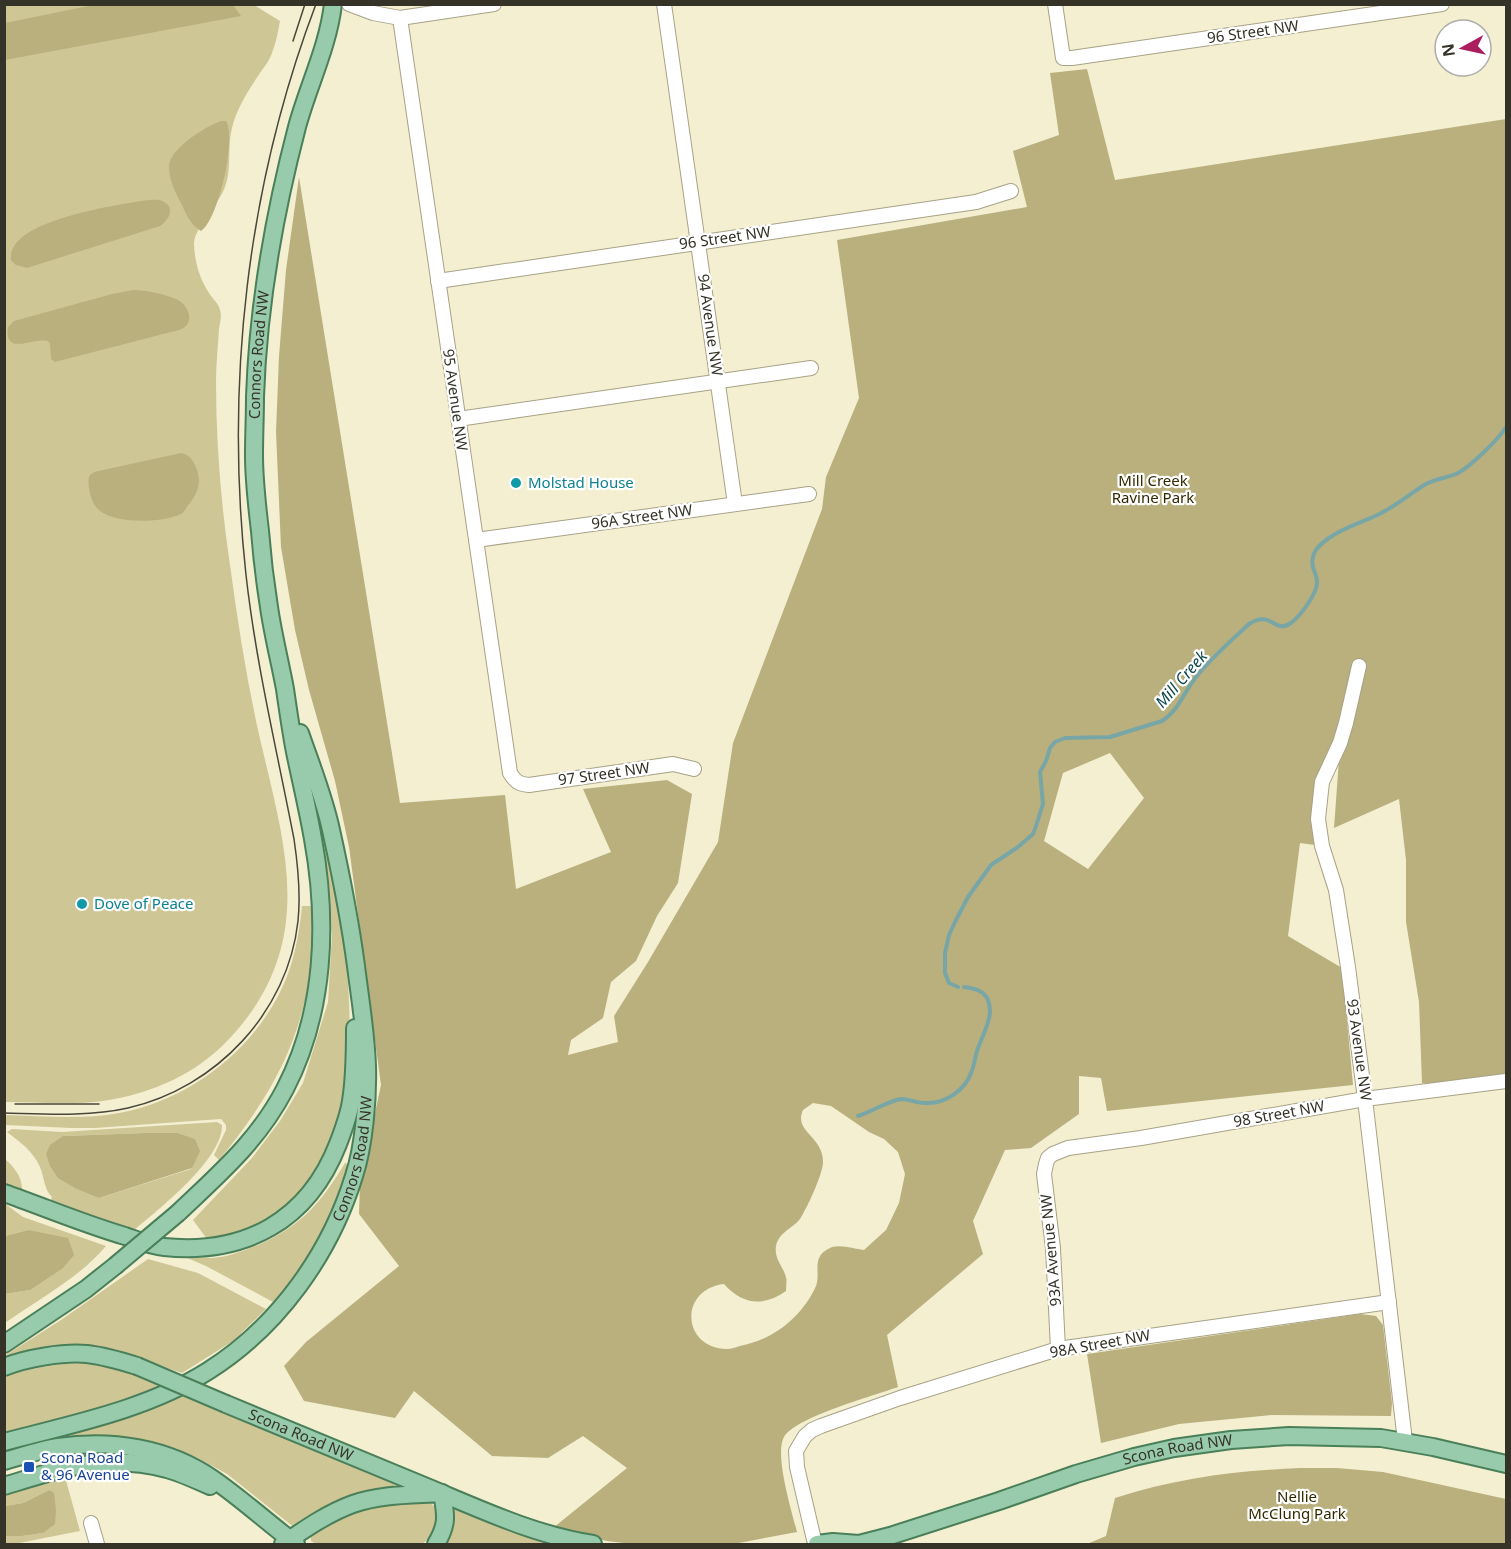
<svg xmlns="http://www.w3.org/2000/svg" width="1511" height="1549" viewBox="0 0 1511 1549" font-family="'Noto Sans',sans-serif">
<rect width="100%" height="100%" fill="#f4efd1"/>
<!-- green -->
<g fill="#cfc696" fill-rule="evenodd">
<path d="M5,5H254L280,21C278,32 276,43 272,53C270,59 266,65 262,70C250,88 237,107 232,128C227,147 232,169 225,187C219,204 194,228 194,244C195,263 199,277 209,293C212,298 219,304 220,310C222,315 220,323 219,329C218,346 216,364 216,382C216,443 221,504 230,565C237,617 245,669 256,721C281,836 323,938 230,1038C197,1074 151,1094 103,1101C71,1105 37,1102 5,1102Z"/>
<path d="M324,846H330C348,960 386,1158 259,1224C243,1233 225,1236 207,1239L193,1220L252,1158L280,1121L303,1083L328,1002L332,935L330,896Z"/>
<path d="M302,906H314C314,924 314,943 312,961C302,1042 270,1098 219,1160L214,1155L226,1130V1125L221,1119L95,1128H71L5,1125L4,1115C42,1116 82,1120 119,1113C196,1099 267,1040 291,965C297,945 300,926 302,906Z"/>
<path d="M217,1122L222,1125C223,1159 158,1210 133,1231L50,1202L52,1197C44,1190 44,1176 40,1167C33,1151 20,1142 7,1132L12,1129L62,1132ZM145,1133H177L191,1169L99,1198L63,1136Z"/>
<path d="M4,1158C14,1167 22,1176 22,1190L20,1191L5,1185Z"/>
<path d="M345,1163L348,1164C338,1193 329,1224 313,1250C301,1269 287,1285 273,1302L206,1266L185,1257C194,1258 204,1258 213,1258C228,1257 244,1251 258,1245C301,1226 321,1203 345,1163Z"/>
<path d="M4,1203L23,1217L106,1246C79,1278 39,1299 5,1323V1294L30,1290L28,1230L5,1236Z"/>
<path d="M148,1259L198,1273L266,1309L233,1341L182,1373C154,1364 115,1346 84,1346C60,1346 30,1351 6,1357V1355L61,1320Z"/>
<path d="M82,1363L111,1368L129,1373L158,1386L157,1389L137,1397L5,1434V1376C31,1368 54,1364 82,1363Z"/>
<path d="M176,1393L395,1484L392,1489L295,1528L227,1474L198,1458L172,1447L145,1440L106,1436L61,1439V1436Z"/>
<path d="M65,1477L80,1531L14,1544H5V1536H22L43,1533L49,1490L23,1503L5,1506V1495Z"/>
<path d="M393,1502C401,1502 425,1499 431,1504C434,1505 435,1509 436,1512C440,1526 433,1536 422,1544H316L311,1541L310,1533L344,1514Z"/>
<path d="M454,1508L511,1532L551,1544H445C451,1533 453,1523 452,1510Z"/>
</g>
<!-- forest -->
<g fill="#b9b07e" fill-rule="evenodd">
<path d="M98,4L233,5L241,16L5,60V23Z"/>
<path d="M1087,69L1115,180L1506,119V1085L1462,1087L1422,1083L1419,1002L1406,922V860L1399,799L1334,828L1340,746L1322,782V846L1300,843L1288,936L1342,968L1353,1085L1107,1111L1101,1078L1079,1076V1114L1031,1148L1005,1150L973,1221L983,1254L887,1335L898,1387C873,1396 796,1417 784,1437C774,1454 792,1512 797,1532L733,1544H632L607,1541L553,1528L627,1468L583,1436L548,1458L492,1456L414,1391L395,1418L304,1401L284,1366L306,1342L399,1266L359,1214L360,1183L381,1085L349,847L335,781L309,690L295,630L281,547L276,432L279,356L286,270L299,177L400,803L505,795L516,889L611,852L583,789L667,780L692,794L678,883L657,916L636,961L611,982L603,1018L571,1040L568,1055L618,1042L614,1016L648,962L718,842L733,743L822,509L826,477L859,398L837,240L1027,207L1013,151L1059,135L1050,73ZM1110,753L1144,798L1088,869L1044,841L1063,773ZM813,1103L831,1106L869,1132L884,1139L898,1152L905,1174L899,1203L886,1230L864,1250C853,1249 838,1243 828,1249C811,1258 821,1273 816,1286C802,1317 773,1340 740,1346C736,1347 731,1349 727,1349C681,1348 679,1289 724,1284C743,1305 763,1307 786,1291C786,1286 787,1281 786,1277C783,1266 774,1259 776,1246C779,1232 792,1229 800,1219C807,1208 822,1176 823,1163C824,1136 793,1132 803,1110Z"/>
<path d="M221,121H226C237,138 218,221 201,231C192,226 186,215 182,205C176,194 168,178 169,165C171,148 206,126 221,121Z"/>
<path d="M149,200C154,200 160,199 164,202C176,208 168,221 160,226L27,268L16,265L11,260C10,251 14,245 20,239C43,217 117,204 149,200Z"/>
<path d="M133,290C147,290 164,294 176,299C186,303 195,318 185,327C181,330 175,331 171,332L55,362L51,359L50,344L48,341C33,337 4,357 8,327L14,321L112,294Z"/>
<path d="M181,453C191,455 195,463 198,473C201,485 197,493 190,503C186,507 186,511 181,514C163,523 117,524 100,511C91,504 87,487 89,476L94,472Z"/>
<path d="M145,1133H177L195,1139L200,1151L192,1168L99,1198L75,1188L58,1178L50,1166L46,1154L50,1145L63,1136Z"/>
<path d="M28,1230L68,1238L74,1255L63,1268L30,1290L5,1294V1236Z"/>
<path d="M1360,1314L1376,1316L1383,1325L1392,1403L1391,1416L1272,1415L1179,1424L1101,1443L1087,1354Z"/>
<path d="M1300,1468H1337L1383,1472L1506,1499V1544H1087L1106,1536L1115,1498C1177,1478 1235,1471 1300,1468Z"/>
<path d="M49,1490L54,1493L56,1510L55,1524L43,1533L22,1536H5V1506L23,1503Z"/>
</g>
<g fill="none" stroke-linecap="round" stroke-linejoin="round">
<!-- stream -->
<g stroke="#78a6a6" stroke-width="4">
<path d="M958,987L949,983L945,973V953L949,935L955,922L968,897L991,865L1018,847L1033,834L1035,829L1043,804L1040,772L1046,761L1050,748L1055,742L1065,738L1110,737L1162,721C1179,710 1184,692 1196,677C1211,658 1231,641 1249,624C1272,609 1274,635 1291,623C1301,615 1318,593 1317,581C1317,576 1314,572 1313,567C1310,553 1319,545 1329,538C1343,528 1360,523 1375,516C1394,508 1409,494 1426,484C1435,479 1446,478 1456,474C1469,468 1499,439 1506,427"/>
<path d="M858,1116C871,1112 888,1101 901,1099C910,1099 919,1104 928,1103C946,1103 965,1090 971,1073C974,1066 975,1058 977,1051C981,1038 989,1026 990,1012C990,993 980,989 964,987"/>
</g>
<defs>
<g id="minor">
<path d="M349,4L373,13L400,18L494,4"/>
<path d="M664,4L735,504"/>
<path d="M1055,4L1063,58H1072L1442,4"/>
<path d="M400,18L510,773C515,781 518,784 529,785L673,764L694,769"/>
<path d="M438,281L976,202L1011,191"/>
<path d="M458,419L811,368"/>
<path d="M476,540L809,494"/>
<path d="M1359,666L1346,723L1340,743L1322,782L1318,819L1322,846L1336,890L1348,967L1365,1099L1405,1441"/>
<path d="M1058,1349L1053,1248L1044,1174L1046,1164L1048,1158L1053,1154L1068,1148L1141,1138L1365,1099L1506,1081"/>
<path d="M91,1523L97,1544"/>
<path d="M815,1544L797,1467L796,1451L805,1436L812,1430L821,1426L900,1398L1058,1349L1389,1302"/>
</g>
<g id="major">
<path d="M4,1193C44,1207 84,1224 125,1236C137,1240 151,1246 164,1247C245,1255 308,1221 338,1144C343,1131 349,1115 351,1101C355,1077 355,1052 355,1028"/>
<path id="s1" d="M178,1213C220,1173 258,1141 285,1089C325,1012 328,922 313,839C308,810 301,781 295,752C291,731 288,710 285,689C280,662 273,635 269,607C265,582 262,557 260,531C257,506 254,480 254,455C254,436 255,416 255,397C258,306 274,215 297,127C308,86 328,47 333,4"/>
<path d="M4,1344L86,1289L115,1266"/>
<path d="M4,1367C27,1358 63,1352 87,1354C104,1356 121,1361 137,1366"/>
<path id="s2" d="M226,1404C293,1432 361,1460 429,1488C482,1510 535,1535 593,1544"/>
<path id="s3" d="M4,1442C73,1424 148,1409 208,1371C278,1327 330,1254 354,1176C364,1146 368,1098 367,1066C366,1033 360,999 356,966C350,921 341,875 331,830C324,797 311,765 300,733"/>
<path d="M4,1461C22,1456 40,1450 58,1447C112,1439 168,1448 213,1479C242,1499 268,1523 296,1544"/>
<path d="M4,1486C64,1468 104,1453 167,1469C181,1473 196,1480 210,1486"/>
<path d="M283,1544C305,1529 328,1513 353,1504C381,1494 412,1495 442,1493C446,1515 448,1524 436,1544"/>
<path id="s4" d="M817,1544L833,1542L859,1544L890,1536L999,1501L1076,1474L1134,1457L1174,1448L1231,1440L1289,1436L1381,1438L1433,1447L1506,1464"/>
</g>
</defs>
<!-- minor casing -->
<use href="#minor" stroke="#a7a286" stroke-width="16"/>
<!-- major casing -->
<use href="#major" stroke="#497f59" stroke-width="20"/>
<!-- minor -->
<use href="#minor" stroke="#fff" stroke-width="14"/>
<!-- major -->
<use href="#major" stroke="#98cbac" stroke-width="16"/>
<!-- tram -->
<g stroke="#49473a" stroke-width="1.5">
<path d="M293,41L305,4"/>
<path d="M15,1104H99"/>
<path d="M4,1113C45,1114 88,1117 128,1108C216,1088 288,1012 298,921C301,893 298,866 294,839C277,751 256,664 246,575C225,383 247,186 316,4"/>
</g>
<defs>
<g id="major-bridge">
<path d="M115,1266L178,1213"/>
<path d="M137,1366L226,1404"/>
</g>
</defs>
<!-- major-bridge casing -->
<use href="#major-bridge" stroke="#497f59" stroke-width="20" stroke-linecap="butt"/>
<!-- major-bridge -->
<use href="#major-bridge" stroke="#98cbac" stroke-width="16"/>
</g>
<!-- markers -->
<g fill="#0f9aa8" stroke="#fff" stroke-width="2">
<circle cx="516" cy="483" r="6"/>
<circle cx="82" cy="904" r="6"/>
</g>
<rect fill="#1a4fb4" stroke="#fff" stroke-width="2" x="23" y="1461" width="12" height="12" rx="3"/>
<g text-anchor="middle" stroke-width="4.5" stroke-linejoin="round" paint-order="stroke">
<!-- street labels -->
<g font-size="15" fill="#353328" stroke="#fff">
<text transform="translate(1253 32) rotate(-8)" y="5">96 Street NW</text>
<text transform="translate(725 238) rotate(-8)" y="5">96 Street NW</text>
<text transform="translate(710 325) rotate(82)" y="5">94 Avenue NW</text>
<text dy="5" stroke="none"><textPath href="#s1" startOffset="910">Connors Road NW</textPath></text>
<text transform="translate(455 400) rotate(82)" y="5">95 Avenue NW</text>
<text transform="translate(642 517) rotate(-8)" y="5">96A Street NW</text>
<text transform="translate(604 774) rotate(-8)" y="5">97 Street NW</text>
<text transform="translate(1359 1050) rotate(82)" y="5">93 Avenue NW</text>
<text transform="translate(1279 1114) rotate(-10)" y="5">98 Street NW</text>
<text dy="5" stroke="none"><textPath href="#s3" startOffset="482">Connors Road NW</textPath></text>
<text transform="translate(1051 1250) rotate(-95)" y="5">93A Avenue NW</text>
<text transform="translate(1100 1344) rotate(-10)" y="5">98A Street NW</text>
<text dy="5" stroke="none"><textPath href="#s2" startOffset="81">Scona Road NW</textPath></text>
<text dy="5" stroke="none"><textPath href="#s4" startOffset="375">Scona Road NW</textPath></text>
</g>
<!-- park labels -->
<g font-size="15" fill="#302900" stroke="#fff">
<text x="1153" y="486">Mill Creek<tspan x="1153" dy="17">Ravine Park</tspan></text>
<text x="1297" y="1502">Nellie<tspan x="1297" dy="17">McClung Park</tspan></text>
</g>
<!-- culture labels -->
<g font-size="15" fill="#0d838f" stroke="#fff" text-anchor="start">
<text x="528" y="488">Molstad House</text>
<text x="94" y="909">Dove of Peace</text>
</g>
<!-- transit labels -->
<g font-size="15" fill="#164399" stroke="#fff" text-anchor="start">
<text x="41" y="1463">Scona Road<tspan x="41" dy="17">&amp; 96 Avenue</tspan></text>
</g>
<!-- water labels -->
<g font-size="16" font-style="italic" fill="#0e4b4f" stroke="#fff">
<text transform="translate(1181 679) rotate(-49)" y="6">Mill Creek</text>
</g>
</g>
<!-- border -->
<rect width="1511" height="1549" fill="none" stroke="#353328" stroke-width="12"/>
<!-- north arrow -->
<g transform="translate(1463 48) rotate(262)"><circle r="28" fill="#ffffff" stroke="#aeada9" stroke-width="1.5"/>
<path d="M0-4.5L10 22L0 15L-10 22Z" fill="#aa1e60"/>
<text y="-9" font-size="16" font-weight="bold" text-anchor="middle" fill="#353328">N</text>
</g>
</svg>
